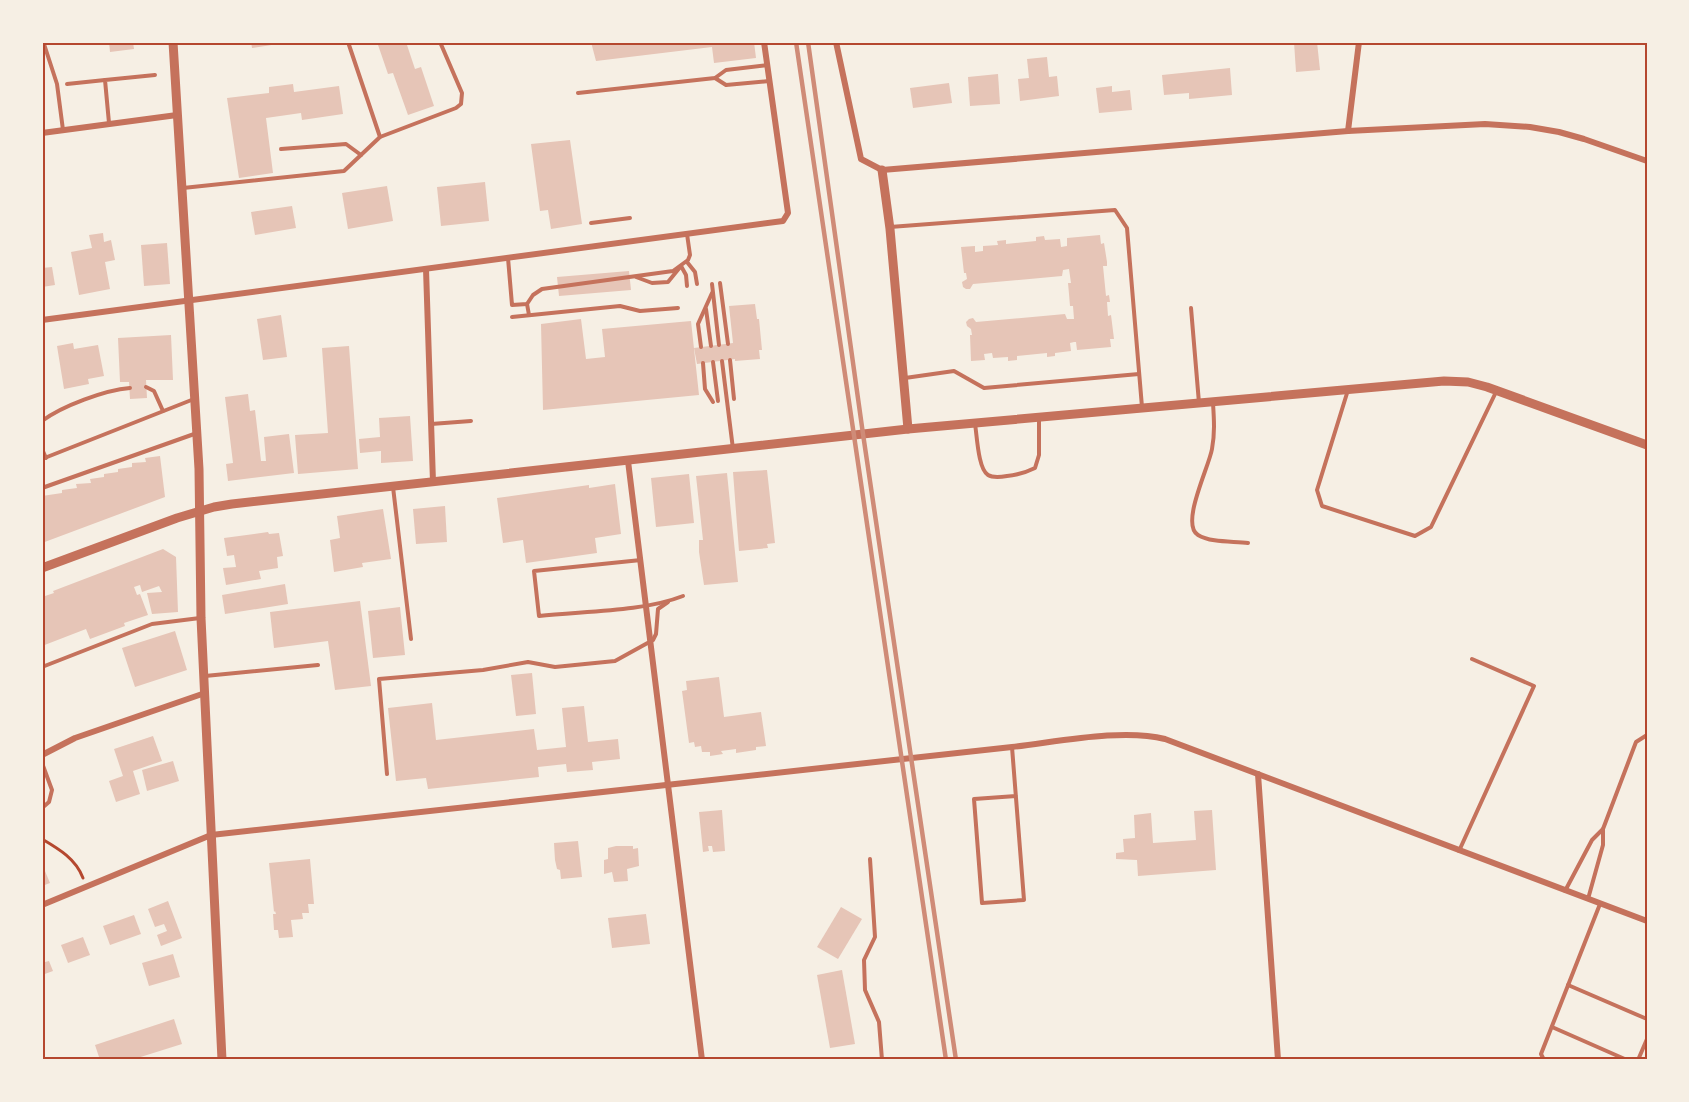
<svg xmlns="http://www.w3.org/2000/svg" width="1689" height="1102" viewBox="0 0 1689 1102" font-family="Cabin,sans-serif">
<rect width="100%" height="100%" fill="#f6efe4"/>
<!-- building -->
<g fill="#e6c5b7">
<path d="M109,42H133L134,49L110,52Z"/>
<path d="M251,42H284V43L252,48Z"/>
<path d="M377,42H406L415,69L421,67L434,106L408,115L393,73L388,74Z"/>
<path d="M591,42H754L756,58L714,63L712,47L596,61Z"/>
<path d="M1294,42H1317L1320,70L1296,72Z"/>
<path d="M1047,57L1049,77L1057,76L1059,96L1020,101L1018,79L1029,78L1027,59Z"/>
<path d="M1230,68L1232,95L1189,99V93L1164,95L1162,75Z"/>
<path d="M998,74L1000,104L970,106L968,77Z"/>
<path d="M949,83L952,103L913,108L910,88Z"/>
<path d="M293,84L294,92L339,86L343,114L302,120L301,113L266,118L273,173L239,178L227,98L269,93V87Z"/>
<path d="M1112,86V92L1130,90L1132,110L1099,113L1096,88Z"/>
<path d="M570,140L582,224L551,229L548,210L540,211L531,144Z"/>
<path d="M485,182L489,221L441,226L437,187Z"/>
<path d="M387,186L393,221L348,229L342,193Z"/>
<path d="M292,206L296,228L255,235L251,212Z"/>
<path d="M103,233L104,242L111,240L115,260L105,262L110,289L79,295L71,252L92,248L89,235Z"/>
<path d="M1100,235L1101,244L1104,243L1107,262V266H1103L1106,296L1109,295L1110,302H1107L1108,316L1111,315L1114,339H1110L1111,347L1077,350L1076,342H1074L1070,343L1071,351L1055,353V356L1047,357V353L1017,356V360L1008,361V357L993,358L992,353L984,354L985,360L971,361L970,335H972L971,329L967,326L966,322L969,319L973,318L976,322L1065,314L1067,319H1074L1073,306H1070L1069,294L1068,283H1071L1069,269L1063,270L1062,276L973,284L970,289H966L963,287L962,282L967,279L966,273H964L961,247L975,246V252L983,251V246L998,245L997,241L1006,240V244L1036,241V237L1044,236L1045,240L1060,239L1061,247L1067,246V238Z"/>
<path d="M167,243L170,284L144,286L141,245Z"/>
<path d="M52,267L55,285L42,287V268Z"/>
<path d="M629,271L631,290L559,296L557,277Z"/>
<path d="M755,304L757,319H759L762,350H759L760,359L735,361V359L697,364L694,348L733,343L729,306Z"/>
<path d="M281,315L287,357L263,360L257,319Z"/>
<path d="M581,319L586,359L605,357L602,329L691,321L699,395L543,410L541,324Z"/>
<path d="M171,335L173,380H146L147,398L130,399L129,382H120L118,338Z"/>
<path d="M73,343L74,349L98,345L104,376L88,379L89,384L64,389L57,346Z"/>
<path d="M349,346L358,469L298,474L295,435L328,433L322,348Z"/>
<path d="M248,394L250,411L255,410L261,461H266L264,437L289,434L294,473L228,481L226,464L233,463L225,397Z"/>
<path d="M410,416L413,461L381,463V451L360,453L359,439L380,437L379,418Z"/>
<path d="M160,456L165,497L42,543V496L62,493V490L77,488L76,484L91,483L90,479L104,477V474L118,472V469L132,467V463L146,462L145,458Z"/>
<path d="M767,470L775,543L767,544L768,548L739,551L733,472Z"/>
<path d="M727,473L738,582L704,585L699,552V540H703L696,476Z"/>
<path d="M689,474L694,523L656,527L651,478Z"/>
<path d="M615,484L621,534L595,538L597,553L526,563L523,540L503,543L497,498L589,485V488Z"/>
<path d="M445,506L447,542L416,544L413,509Z"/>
<path d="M383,509L391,559L362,563L363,567L334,572L330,540L340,538L337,516Z"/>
<path d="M268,532L269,534L279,533L283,556L277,557L278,568L259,571L261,579L226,585L223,568L236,567L234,555L227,556L224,538Z"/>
<path d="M163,549L176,557L178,612L152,614L147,593L162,592L159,586L142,592L140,585L134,587L137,595L140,594L148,615L124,623L125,626L90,639L86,629L42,646V597L54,593L53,591Z"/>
<path d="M285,584L288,604L225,614L222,595Z"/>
<path d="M360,601L371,686L335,690L328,641L274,648L270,612Z"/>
<path d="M400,607L405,655L373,658L368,611Z"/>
<path d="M175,631L187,670L135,687L122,648Z"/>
<path d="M532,673L536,714L516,716L511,675Z"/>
<path d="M719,677L724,717L761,712L766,746L756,747V750L736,753V749L721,751L723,754L710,756V752H702L701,746L695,747L694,742L689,743L682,691L687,690L686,681Z"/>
<path d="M432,703L436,740L534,729L537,750L566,747L562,708L584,706L588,742L618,739L620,759L592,762L593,770L567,772L566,764L538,767L539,777L428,789L426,778L396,781L388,708Z"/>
<path d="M153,736L162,761L133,771L140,794L116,802L109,781L123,776L114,749Z"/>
<path d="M173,761L179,781L147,791L142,770Z"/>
<path d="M722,810L725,851L713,852L712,846H708L709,851L703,852L699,812Z"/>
<path d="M1212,810L1216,870L1138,876L1137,860L1116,859V853L1124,852L1123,839L1135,838L1134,815L1151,813L1153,843L1196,840L1194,811Z"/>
<path d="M578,841L582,877L561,879L560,870L557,869L555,860L554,843Z"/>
<path d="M616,846H633V849L638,848L639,866L627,869L628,881L614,882L612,872L604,874V860L608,859V848Z"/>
<path d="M310,859L314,904H308L309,913H302L303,919L291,920L293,937L279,938L278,930H274L273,914H276L275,911L274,912L269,863Z"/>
<path d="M42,864L50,883L42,886Z"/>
<path d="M168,901L182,938L161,946L157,935L167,931L164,924L155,927L148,909Z"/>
<path d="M841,907L862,919L838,959L817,947Z"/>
<path d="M646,914L650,944L612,948L608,918Z"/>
<path d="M134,915L141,934L110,945L103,926Z"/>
<path d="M83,937L90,955L68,963L61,945Z"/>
<path d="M173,954L180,977L149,986L142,963Z"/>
<path d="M42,956L45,962L49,961L53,971L42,975Z"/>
<path d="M842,970L855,1044L830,1048L817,975Z"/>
<path d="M174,1019L182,1044L131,1060H100L95,1045Z"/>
</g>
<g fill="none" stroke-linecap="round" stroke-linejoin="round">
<!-- path -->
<path stroke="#b5482f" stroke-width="3" d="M42,839C59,849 76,859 83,878"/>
<!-- service -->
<g stroke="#c5725c" stroke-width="4">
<path d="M348,42L380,137"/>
<path d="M44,44L57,84L63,130"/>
<path d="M715,78L726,85L769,81"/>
<path d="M67,84L105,80"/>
<path d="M578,93L715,78L726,70L768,65"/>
<path d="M109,123L105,80L155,75"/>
<path d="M281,149L346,144L361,155"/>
<path d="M183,188L344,171L380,137L456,108L461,104L462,93L440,42"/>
<path d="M591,223L630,218"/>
<path d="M890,227L1115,210L1127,228L1142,407"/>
<path d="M508,258L512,305L527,304L533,295L542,289L673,271L688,260L690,255L687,234"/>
<path d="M687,262L695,272L697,284"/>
<path d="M636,277L652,283L668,282L681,266L686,275L687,286"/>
<path d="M720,283L728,344"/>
<path d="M712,284L719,345"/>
<path d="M527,304L529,315"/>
<path d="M1191,308L1199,403"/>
<path d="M706,309L711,346"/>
<path d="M512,317L620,306L640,311L678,308"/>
<path d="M701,347L698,324L712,293"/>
<path d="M730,360L734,399"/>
<path d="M722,361L733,449"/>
<path d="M713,362L718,401"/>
<path d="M703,363L705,389L713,402"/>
<path d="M905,378L954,371L984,388L1139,374"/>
<path d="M146,387L154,391L163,411"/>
<path d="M1348,390L1317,490L1322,506L1415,536L1431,527L1496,392"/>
<path d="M1213,403C1214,419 1215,433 1212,449C1209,467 1180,524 1198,535C1211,543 1234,541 1248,543"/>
<path d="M42,421C62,406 105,390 130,388"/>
<path d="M431,424L471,421"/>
<path d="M975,424C977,435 978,469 988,475C993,478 1001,477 1007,476C1017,475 1025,473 1035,468L1039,455V419"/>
<path d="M42,449L46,458"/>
<path d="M42,459L194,399"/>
<path d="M393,487L411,639"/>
<path d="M42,488L197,433"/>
<path d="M641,560L534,571L539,616C584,611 642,612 683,596"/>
<path d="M42,667L152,624L200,618"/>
<path d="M205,676L318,665"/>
<path d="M1012,747L1024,900L982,903L974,799L1016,796"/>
<path d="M42,763L52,790L49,802L42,808"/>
<path d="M387,774L379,679L483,670L528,662L555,667L615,661L653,640L656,634L658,609L668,602"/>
<path d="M1603,829L1636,742L1647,735"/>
<path d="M1459,851L1534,686L1472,659"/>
<path d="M870,859L875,937L864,960L865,990L879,1022L882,1060"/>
<path d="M1565,891L1592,840L1603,829V845L1588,899"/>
<path d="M1568,985L1647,1019"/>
<path d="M1552,1027L1627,1060"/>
<path d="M1544,1060L1541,1054L1600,904"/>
<path d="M1638,1060L1647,1039"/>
</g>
<!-- minor -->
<g stroke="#c5725c" stroke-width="6">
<path d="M836,42L861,159L882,170L1348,131L1485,124L1530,127L1559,132L1584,139L1647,161"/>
<path d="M1348,131L1359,42"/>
<path d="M42,133L177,115"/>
<path d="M426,269L433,482"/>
<path d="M42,320L783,221L788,213L764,42"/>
<path d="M628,461L702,1060"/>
<path d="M42,755L75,738L205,693"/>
<path d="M1258,774L1278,1060"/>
<path d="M42,905L211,835L1012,747C1057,742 1122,728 1165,739L1647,921"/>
</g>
<!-- tertiary -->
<g stroke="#c5725c" stroke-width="9">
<path d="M173,42L199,469L201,618L222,1060"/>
<path d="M882,170L890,229L908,429"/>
<path d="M42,568L177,518L214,507L232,504L908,429L1444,381L1468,382L1487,387L1647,445"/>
</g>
<!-- rail -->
<g stroke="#cf8b77" stroke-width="4.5">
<path d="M796,42L946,1060"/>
<path d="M808,42L863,434L956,1060"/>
</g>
</g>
<!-- border -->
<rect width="1689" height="1102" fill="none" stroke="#f6efe4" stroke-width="87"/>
<rect x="44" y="44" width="1602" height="1014" fill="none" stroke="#b5482f" stroke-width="2"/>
</svg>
